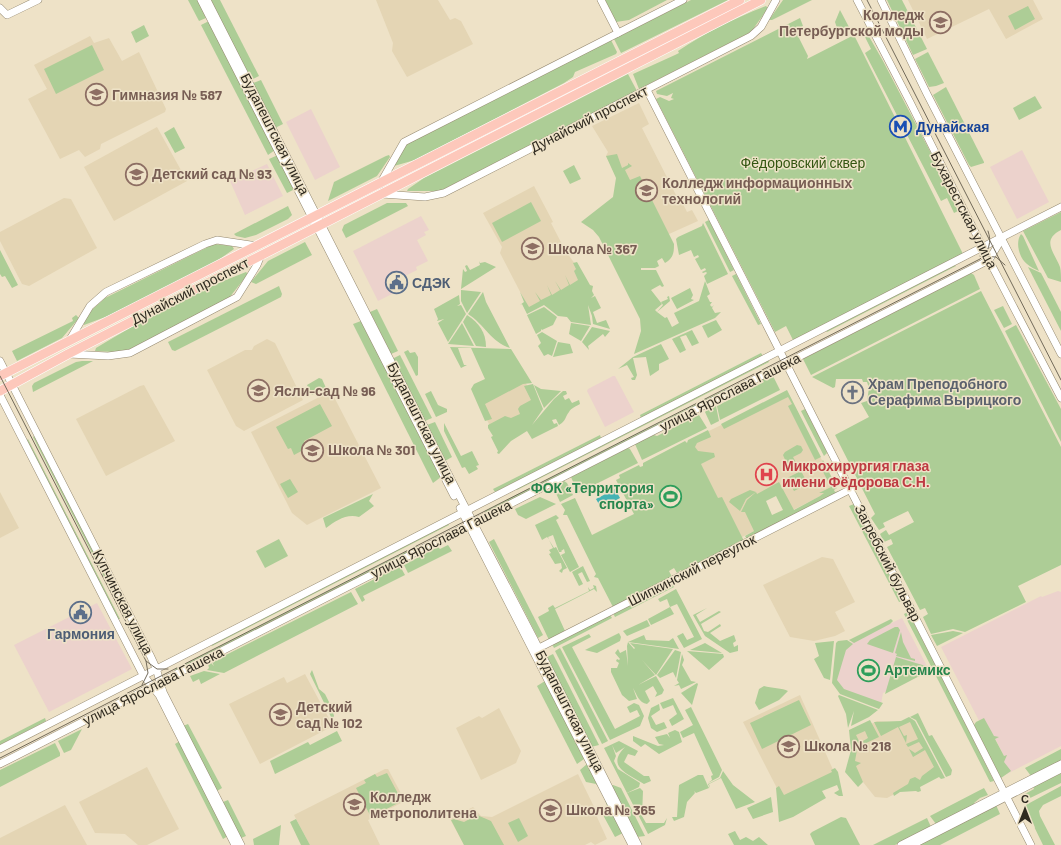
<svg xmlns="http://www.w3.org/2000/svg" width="1061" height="845" viewBox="0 0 1061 845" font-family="Barlow,sans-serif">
<rect width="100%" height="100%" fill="#eee2c7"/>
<!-- commercial -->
<g fill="#ecd2cc">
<path d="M311,109L340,167L315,180L286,122Z"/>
<path d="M1022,150L1049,202L1017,219L990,167Z"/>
<path d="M267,164L283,196L245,215L230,181Z"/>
<path d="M421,216L429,230L424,232L426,235L417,240L428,261L416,267L417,270L399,279L402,284L394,288L396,292L378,301L353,251Z"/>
<path d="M613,376H615L634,412L605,427L587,391L588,389Z"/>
<path d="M1058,591L1061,592V746L1007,774L999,759L1004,756L996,740L990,742L941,647L1041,596L1042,597Z"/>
<path d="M97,603L132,669L49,712L14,645Z"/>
<path d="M902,618L929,670L883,693L881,704L844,690L835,679L846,645Z"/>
</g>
<!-- built -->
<g fill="#e4d5b4">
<path d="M376,0H438L450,20L455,18L461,21L473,44L407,77L392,51L393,43Z"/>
<path d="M908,0H1033L1043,19L1006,39L989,9L927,39Z"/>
<path d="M90,36L94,43L109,38L122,61L139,52L166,109L165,112L101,144L100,149L85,157L79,150L60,159L28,99L47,89L34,65Z"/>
<path d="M639,103L649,124L642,128L677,197L679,196L687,212L692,210L698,221L669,234L624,196L620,184L606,156L608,152L592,126Z"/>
<path d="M157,127L187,181L114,221L84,167Z"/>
<path d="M534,186L553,222L551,223L565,250L585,278L529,309L500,253L502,247L483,213Z"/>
<path d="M64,198L71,199L97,248L29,286L22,284L0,241V232Z"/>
<path d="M267,339L275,343L303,400L244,431L236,426L207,370L245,350H252L254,346Z"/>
<path d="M510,353L541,412L495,436L485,416L477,386L490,379Z"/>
<path d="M144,385L175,441L106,476L76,419L140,386Z"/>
<path d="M331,391L381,488L307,525L292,513L251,432Z"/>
<path d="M788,393L836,488L791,511L778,486L749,500L762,527L738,539L688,441Z"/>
<path d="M0,492L19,528L0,538Z"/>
<path d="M822,557L833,559L855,602L835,612L845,631L835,636L814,641L790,637L763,585Z"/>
<path d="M305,674L333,726L260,764L229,704L284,677L287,683Z"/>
<path d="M800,695L834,772L783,800L743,722Z"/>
<path d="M499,708L521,751L516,763L481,780L456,728L479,716L482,718Z"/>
<path d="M912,719L939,771L887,798L875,797L863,782L854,766L855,732L877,721L902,723Z"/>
<path d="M147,767L179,829L147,845H138L125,834L95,833L79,802Z"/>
<path d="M385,769H388L405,801L368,820L380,845H310L294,815Z"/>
<path d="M578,774L597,813V817L607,839L595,845L591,842L585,845H464L450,819L473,807L481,816L492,817Z"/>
<path d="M65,805L87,845H0V838Z"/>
</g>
<!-- green -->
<g fill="#adcd96" fill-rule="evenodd">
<path d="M188,0H198L206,18L199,21Z"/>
<path d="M210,0H220L259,76L251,80Z"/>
<path d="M605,0H667L629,20L616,22Z"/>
<path d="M691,0H728L621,53L614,39Z"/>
<path d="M783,0H812L772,20H769Z"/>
<path d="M887,0H902L927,49L913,55Z"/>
<path d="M766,6L768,8L751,32L639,89L633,74L675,55L679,53L678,51C705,33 735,18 766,6Z"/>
<path d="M1028,6L1035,19L1015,30L1008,16Z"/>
<path d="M840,10L850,29L847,31L837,28L835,22Z"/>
<path d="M800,18L803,26L792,32L794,35L796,32L808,56L807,59L854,35L963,254L793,340L786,326L775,332L656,99L660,97L669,101L674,99L671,98L673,93L667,96L657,94L656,91Z"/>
<path d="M207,22H210L275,150L268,155L201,25Z"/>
<path d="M144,25L149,36L136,43L131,32Z"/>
<path d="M867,33L883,61L933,157L939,175L958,211L954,213L947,198L941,201L865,53L871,49L864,35Z"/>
<path d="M611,40L617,52L616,54L575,72L573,77L564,83L415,160L394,166L405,145L409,143Z"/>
<path d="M92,45L104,70L56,94L44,69Z"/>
<path d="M928,52L944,83L936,86L929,87L915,59Z"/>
<path d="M628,74L637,91L440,191H407L408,189L424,178Z"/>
<path d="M261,80L283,124L275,128L253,83Z"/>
<path d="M946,87L984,162V163L971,167L969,165L933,95Z"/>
<path d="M1035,96L1042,108L1019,120L1013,108Z"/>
<path d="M174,127L185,148L175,153L164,133Z"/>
<path d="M617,154L622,168L628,165V163L632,166L625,170L630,180L640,176L674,244C674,254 673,258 665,263L662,258L657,261L659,266L655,268H641V270H656L664,286L662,287L660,285L651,290L662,304L655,310L657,312L663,305L661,302L668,299L667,297L669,296L670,301L657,312L665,318L667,317L672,327L679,323L674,313L699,301L705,281L710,294L707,296L710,302H712L710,305L712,307L714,305L712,308L715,313L721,312L715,318L634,354L641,331L640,319L599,237L593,230L581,222L613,197L616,178L606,156Z"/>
<path d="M278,155L295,189L287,193L269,159Z"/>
<path d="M386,156L389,155L390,157L377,176L328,201L334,182Z"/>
<path d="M574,165L581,179L570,184L563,171Z"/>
<path d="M531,202L541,221L502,242L492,223Z"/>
<path d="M387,203H406L408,206L346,238L342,230L344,225Z"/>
<path d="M288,206L292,215L288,219L256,235L245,238L236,236L234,234Z"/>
<path d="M1061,212V230C1041,240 1054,252 1060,267C1061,271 1061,277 1061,282L1048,278L1023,231Z"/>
<path d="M709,220L734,270L730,272L705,222Z"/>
<path d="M703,223L728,274L707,284L704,276L707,273L706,272L703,273L702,272L706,270L705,268L701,270L695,259L699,257L698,255L694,257L691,250L679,255L676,239L678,237L702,226Z"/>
<path d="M1021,234L1023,236L1039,271C1035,269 1030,267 1027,264C1019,258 1015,242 1021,234Z"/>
<path d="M305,242L312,255L256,284L251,282L268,261Z"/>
<path d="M214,244L232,246L234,249L214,263L108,316L84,325C84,314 98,305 105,298Z"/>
<path d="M0,250L18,285L12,288L5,276L2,277L0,274Z"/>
<path d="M479,261L480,263L485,262L496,267L461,289L463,269L465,272L467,271L465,266L467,265L470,270L480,265Z"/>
<path d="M577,262L590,285L593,286L592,291L594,295L591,298L595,296L601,308L593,312L597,323L606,320L610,329L593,324L592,316L588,305L591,325L571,322L567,317L558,316L544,305L527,314L522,304L520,305L524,302L520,292L529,307L540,301L535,292L541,300L551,295L547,285L552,295L560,290L555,281L561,290L569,285L565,275L570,285L578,280L574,271L576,269L573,263Z"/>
<path d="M955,265L956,266L827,332L826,331Z"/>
<path d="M1028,267L1041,273L1061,312V331Z"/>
<path d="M246,272L248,274L229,298L128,350L114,352L95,351L96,348C142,320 196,291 246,272Z"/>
<path d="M971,273L974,275L980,289L811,375L803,359Z"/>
<path d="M736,274L761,324L758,325L732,276Z"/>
<path d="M279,286L282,294L281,297L175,351L172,350L168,342Z"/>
<path d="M690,288L693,295L691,299L694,300L677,309L671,298Z"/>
<path d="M461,290L481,292L467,313L461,301Z"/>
<path d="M981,291L1061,447V565L1018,586L1026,602L965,632L953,629L931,634L923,617L928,614L925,608L920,610L887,547L893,544L891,539L884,542L880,534L886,530L889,535L914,522L908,511L883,523L885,527L879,530L871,518L875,514L835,435L869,417L861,403L867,401L869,388L867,382H863L862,379H836L835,387L833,388L812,377Z"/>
<path d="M483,292L486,302L510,348C491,342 484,324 468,314Z"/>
<path d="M459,295L460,304L457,306L461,305L466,314L448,342L438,323L444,319L437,321L438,319L434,309Z"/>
<path d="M1003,306L1012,324L1004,328L994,310Z"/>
<path d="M544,307L557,317L553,325L542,330L541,329V331L536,334L527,315Z"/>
<path d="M377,309L398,351L391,354L370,312Z"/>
<path d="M76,315L79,318L62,338L17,361L12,351L73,321L72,318Z"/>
<path d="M467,315C479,323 486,332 486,347L476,346L463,322Z"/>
<path d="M716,320L722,330L708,338L702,326Z"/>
<path d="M361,321L441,477L433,483L353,324Z"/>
<path d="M462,323L474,346L448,344Z"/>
<path d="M571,323L590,326L581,341L569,334Z"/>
<path d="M1016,325L1061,409V442L1005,331Z"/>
<path d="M592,327L610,331L605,337L603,334L588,346L589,350L582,342Z"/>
<path d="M692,330L699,343L692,346L686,335L680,337L686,350L680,353L672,339Z"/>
<path d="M542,332L557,341L552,356L548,354L544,356L538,346L541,343L537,335Z"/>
<path d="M558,342L570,344L573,353L553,357Z"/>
<path d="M661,344L669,359L659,364V370L650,376L646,357L633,358L637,375L635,380H632L631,378L634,377L627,365L618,369L633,357Z"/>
<path d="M450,347L511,349L532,383L523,384L485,404L492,419L485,421L471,389L474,384L485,379L471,348H458L464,365H467L461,368Z"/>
<path d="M408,350L410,353L415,352L418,357V375L416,376L404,352Z"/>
<path d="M761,353L763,356L641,418L640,415Z"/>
<path d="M400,355L432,418L425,421L392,359Z"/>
<path d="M768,360L769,362L517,490L516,489Z"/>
<path d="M82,361H93L33,392L32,386L34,383L76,362Z"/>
<path d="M772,374L780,390L720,420L717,406L764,382L762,379Z"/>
<path d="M319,378L322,379L326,388L312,395L307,385Z"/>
<path d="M533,384L543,409L532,425L554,399L563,391H566L567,394L563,396L565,400L569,398L572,403L579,400L580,404C577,406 571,408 569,412C565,417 566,421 559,425L556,419L552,420L554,424L557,423L558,426L532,439L527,431L511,441L499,454L497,453L498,451L491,437L493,436L488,428V425L505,416L511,418L520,414L518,409L520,406L531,400L524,386Z"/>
<path d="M534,385L541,389L561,391L544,408Z"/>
<path d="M730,387L731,388L486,513L485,511Z"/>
<path d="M787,390L821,457L815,460L788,406L792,404L788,397L724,429L721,424Z"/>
<path d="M431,391L438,405L447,409V412L436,417L425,394Z"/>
<path d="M320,404L332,426L304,441L307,448L294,455L291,448L288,449L276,427Z"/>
<path d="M711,406L713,408L716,406L719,421L711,425L705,412Z"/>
<path d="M805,409L826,450L827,453L824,456L801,411Z"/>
<path d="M699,415L707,428L642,460L635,444L654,435L657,436Z"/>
<path d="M435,422L452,457L445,461L427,425Z"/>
<path d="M444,423L461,456L472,451L479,465L476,466L478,469L469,474L465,467L462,468L444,431Z"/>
<path d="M708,430L711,437L697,443L695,447L698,451L714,453L715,457L701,464L718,498L722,497L744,541L682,572L681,570L677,573L674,568L669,571L672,577L613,607L598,578L594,577L596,574L567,515H563L565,510L561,504L575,498L592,535L634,514L616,480L620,478L619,475L639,465L640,467L643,466V463L685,441L687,443L688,440Z"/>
<path d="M600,435L601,438L495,492L493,489Z"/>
<path d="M34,436L126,615L124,616L33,437Z"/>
<path d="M28,439L120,619H118L27,440Z"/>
<path d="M797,445L801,446L803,450L801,453L793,457L798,466L789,469L783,455L785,452Z"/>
<path d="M628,448L630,449L638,463L578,493L571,477Z"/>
<path d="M823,460L837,488L834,490L835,492L839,491L747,539L745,536L754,531L745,512H741L747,500L756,492L757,494L779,482L794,510L820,496L824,493H819L831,487L822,470L824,468L822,467L821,463ZM776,496L783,510L772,515L766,501Z"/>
<path d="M801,471L808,484L794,491L787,478Z"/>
<path d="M290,479L298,492L288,498L280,484Z"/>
<path d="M564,481L567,483L573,495L560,502L554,489V486Z"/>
<path d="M750,490L756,492L746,499L740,511L729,502L731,499Z"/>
<path d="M373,494L369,501L374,506L359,517C347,513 335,521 326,528L323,518Z"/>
<path d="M540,497L556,504L526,519L518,515L515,509Z"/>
<path d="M854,504L903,601L899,602L849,506Z"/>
<path d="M556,515L559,518L556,520L579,567L570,572L561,555L565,553L564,549L561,551L562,552H559L553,535L548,537L549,539L547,537L542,540L535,525Z"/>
<path d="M448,523L449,525L212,646L211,644Z"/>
<path d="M279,539L288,556L265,568L256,551Z"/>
<path d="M494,539L543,635L538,638L489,542Z"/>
<path d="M549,540L554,548L556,547L567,568L563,570L562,573L559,571L562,568L561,563L555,564L549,554L551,553L549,550L553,548Z"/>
<path d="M448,545L452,551L408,573L404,565L438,547L440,549Z"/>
<path d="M417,546L418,548L176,671L175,669Z"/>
<path d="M400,566L405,575L363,596L365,600L362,602L355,589Z"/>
<path d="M583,566L590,581L587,582L582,572L578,574L583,584L579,586L572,572Z"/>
<path d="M672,583L674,587L615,617L613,613Z"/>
<path d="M593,585L596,586L597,592L594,589L555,609L565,631L549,640L538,617L549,611L548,608L553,605L555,608L589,591L588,587L590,590L594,588Z"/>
<path d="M676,589L702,639L684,648L677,636L683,633L687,640L694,637L677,604L670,607L674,614L651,625L648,619L670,607L667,599L660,602L658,599Z"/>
<path d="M351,592L358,604L224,673L207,670L209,668L208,664L211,663L214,666L212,662Z"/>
<path d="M707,608L696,615L700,622L719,611L721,612L701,624L704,631L708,632L720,624L721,626L710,633L720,641L734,635L736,641L733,643L734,647L738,645V651L730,653L705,636L693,615Z"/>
<path d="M908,612L938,670L934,672L904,614Z"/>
<path d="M610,615L612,618L554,648L552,644Z"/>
<path d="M891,619L893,621L890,624L854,643L849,640Z"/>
<path d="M647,620L650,626L627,636L623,631Z"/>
<path d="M895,627H898L900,630L893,653L867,644L870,640Z"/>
<path d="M953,631L963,633L937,646L931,635Z"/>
<path d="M901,632L903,642L911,658L915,659V661L896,656L897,654L895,653Z"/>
<path d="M619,633L621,637L620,641L597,653L585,650Z"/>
<path d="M589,634L591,637L572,647L615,729L640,716L637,710L630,713L627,707L634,703L639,705L644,716L640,726L610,740L562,647Z"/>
<path d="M644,635L646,640L669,641L673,638L679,649L628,642Z"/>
<path d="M847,640L853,644L846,650L837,680L844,689L883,703L879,709L840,694L832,683L836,643L838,641Z"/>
<path d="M834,641L830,680L824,678L814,659L819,656L815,643Z"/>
<path d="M628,642L634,649L635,648L630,643L673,649L656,675L642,660L655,675L638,685L656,676L664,690L662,694L655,697L657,693L653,686L645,691L650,701L647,704C639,703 637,695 633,688L637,699L629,701L622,695L611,672V668H617L619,663L616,661L617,659L619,660L620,659L615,653L618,649L620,653L626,650L628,666L627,646Z"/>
<path d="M705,643L722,653L690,650Z"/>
<path d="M560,648L608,741L602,744L555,651Z"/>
<path d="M675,650L681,652L676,678L673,672L660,678L657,675Z"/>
<path d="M687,651L723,654L724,657L709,670Z"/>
<path d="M553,654L599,745L591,747L545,658Z"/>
<path d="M682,654L684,660L682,665L691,681L696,682L681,689L679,685L674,686L679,683L677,680Z"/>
<path d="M896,657L929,667L931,670L885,694Z"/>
<path d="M312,670L319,689L325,694L329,702L331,713L333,712L334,716L332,719L310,674Z"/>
<path d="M204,671L220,674L201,684L199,679L193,682L190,676Z"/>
<path d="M940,674L994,781L990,782L936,676Z"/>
<path d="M545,681L584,759L577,764L537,686Z"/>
<path d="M697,683L698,684L692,705L681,693Z"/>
<path d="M764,686C771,688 783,688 788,691L779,700L759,710L755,703L759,689Z"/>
<path d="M838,696L839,695L878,710L869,717L851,726L854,711L848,728L846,714Z"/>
<path d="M673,698L684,719L672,726L669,720L677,714L673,705L663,709L660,703Z"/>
<path d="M799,700L811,725L762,749L750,723Z"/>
<path d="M659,704L660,710L651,716L656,725L664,722L667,728L657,732L651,728L648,718L651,708Z"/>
<path d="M691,707L722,770L719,777L708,783L712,780L711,776L713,775L694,733L683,738L680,732L693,725L685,710Z"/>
<path d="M918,713L929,736L932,735L952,770L951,775L946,777L916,720L910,717Z"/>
<path d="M909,717L915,721L945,778L941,779L939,777L920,787L921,791L918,792L916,791L900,792L894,796L893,793L908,784L910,779L915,777L920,780L922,776L934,767L925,750L913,757L909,749L915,753L923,748L919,742L908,747L906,744L918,739L910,722L899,727L904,736L907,735L906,743L898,727L881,736L874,722L901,721Z"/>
<path d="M45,718L46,721L0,745V741Z"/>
<path d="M984,718L994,736L999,737L995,739L1004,756L1007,755L1004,762L1011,771L1001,778L974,725L976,722Z"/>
<path d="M870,720L879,737L864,744L863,741L868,738L865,731L856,735L862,747L857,750L855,761L861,763L856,766L863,782L858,787L845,772L851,750L849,730Z"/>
<path d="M188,724L222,788L217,791L183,726Z"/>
<path d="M82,729L71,750L64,753L58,741Z"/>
<path d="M675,730L679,732L682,742L659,754L645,744L641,747L633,741V736L658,746L664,745L659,744L655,737L667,734L670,738L668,733Z"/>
<path d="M337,731L342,741L275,774L270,761L308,742L310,745Z"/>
<path d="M180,741L228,836L223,839L175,744Z"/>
<path d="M619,741L638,751L635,756L628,754L624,762L644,776H649L651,781L644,784C629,774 605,767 625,747L616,753L612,745L616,756L614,761L618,769L640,783L639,787L627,793L604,748Z"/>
<path d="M55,743L60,753V756L0,787V770Z"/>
<path d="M1061,749V761L1031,776L1025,768Z"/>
<path d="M587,764L599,787V788L596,784L586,782L580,770Z"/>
<path d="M835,768L838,772L843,796H839L834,793L839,790L837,785L822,791L826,798L793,817L779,822L776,788L779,786L784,795L832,772L831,770Z"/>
<path d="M723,771L733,785L755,802L736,809L721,778L709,784L710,788L708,784L720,778Z"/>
<path d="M1061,772V783L1026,800L1023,795L1034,789L1033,786Z"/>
<path d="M387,773L402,801L371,817L356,788L366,783L364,780L375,774L377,777Z"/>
<path d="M698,775H703L707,784L703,786L707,784L709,788L696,793L694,791L695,793L687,802L684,817L674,821L672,817H677L679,785Z"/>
<path d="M613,785L621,788L645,836L637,837L611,786Z"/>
<path d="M1061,786V796L1043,805L1039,811L1040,816L1055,845H1043L1024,806Z"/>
<path d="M640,788L643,791L642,816L646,823H664L667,818L665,825L648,834L627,793Z"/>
<path d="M984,788L988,795L980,798L974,803V805L936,824L930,816Z"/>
<path d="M602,791L623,833L615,837L603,815L607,806Z"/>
<path d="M771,797L773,812L753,819L747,808Z"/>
<path d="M228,800L246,836L241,838L223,802Z"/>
<path d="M996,805L1000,814L940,845H921V844Z"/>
<path d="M477,815L491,821L504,845H464L451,820L454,819L464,822Z"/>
<path d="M841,817L846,818L860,845H815L810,834L812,832Z"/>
<path d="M519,818L528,836L518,842L508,823Z"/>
<path d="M927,818L931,827L895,845H873Z"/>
<path d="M296,819L310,845H301L290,822Z"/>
<path d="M281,825L279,845H254L253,839Z"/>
<path d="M735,831L740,840L746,837L753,841L759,837L768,845H734L728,834Z"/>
</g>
<!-- water -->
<path fill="#45b3b4" d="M615,489L620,498L601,508L596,499Z"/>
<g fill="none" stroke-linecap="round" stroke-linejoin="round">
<defs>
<g id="minor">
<path d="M201,0L454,496"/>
<path d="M207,0L462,501L534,639L638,845"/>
<path d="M601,0L618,33"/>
<path d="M857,0L910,102L989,260L1061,398"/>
<path d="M881,0L927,94L1061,354"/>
<path d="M0,8L7,15L38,0"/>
<path d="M647,90L1031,845"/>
<path d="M380,184L404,142L683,0"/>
<path d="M382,194L425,197L444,193L751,36L761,27L776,0"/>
<path d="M69,341L90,306L106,292L205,244L217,240L257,246"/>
<path d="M69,354L108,356L130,353L237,297L257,265L261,255"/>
<path d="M0,361L150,655L156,668L163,692L241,845"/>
<path d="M0,395L143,675L159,695L235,845"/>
<path d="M460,508L632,845"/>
<path d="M535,650L851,489"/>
<path d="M0,749L1061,207"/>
<path d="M0,764L989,260L1001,240"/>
<path d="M901,845L1061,764"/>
<path d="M912,845L1061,769"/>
</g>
<g id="major">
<path d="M0,376L740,0"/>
<path d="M0,391L68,354L761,0"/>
</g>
</defs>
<!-- minor casing -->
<use href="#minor" stroke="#958970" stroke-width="8"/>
<!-- major casing -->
<use href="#major" stroke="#fff" stroke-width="10"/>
<!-- minor -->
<use href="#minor" stroke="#fff" stroke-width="7"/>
<!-- major -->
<use href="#major" stroke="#fdc8bb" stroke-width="9"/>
<!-- tram -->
<g stroke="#726a5a" stroke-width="1">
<path d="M867,0L1061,380"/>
<path d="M980,256L996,257L1005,265"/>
<path d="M0,376L146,661L148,673L142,685"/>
<path d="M146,661L157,669H168"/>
<path d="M0,758L980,259C989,251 992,242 988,231"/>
</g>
</g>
<!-- icons -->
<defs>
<symbol id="university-ring" viewBox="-11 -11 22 22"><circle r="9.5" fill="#eee2c7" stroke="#8d6e63" stroke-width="1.5"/><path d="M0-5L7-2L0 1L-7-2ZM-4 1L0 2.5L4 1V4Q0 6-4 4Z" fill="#8d6e63"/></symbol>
<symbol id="school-ring" viewBox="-11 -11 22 22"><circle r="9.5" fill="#eee2c7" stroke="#8d6e63" stroke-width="1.5"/><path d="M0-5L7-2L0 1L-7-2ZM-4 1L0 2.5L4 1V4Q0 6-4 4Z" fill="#8d6e63"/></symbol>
<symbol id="metro-ring" viewBox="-11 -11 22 22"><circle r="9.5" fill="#eee2c7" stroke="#1a4fb4" stroke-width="1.5"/><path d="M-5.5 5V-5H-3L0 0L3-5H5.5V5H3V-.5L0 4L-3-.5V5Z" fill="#1a4fb4"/></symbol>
<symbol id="civic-ring" viewBox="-11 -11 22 22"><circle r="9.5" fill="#eee2c7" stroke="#5c6f8a" stroke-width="1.5"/><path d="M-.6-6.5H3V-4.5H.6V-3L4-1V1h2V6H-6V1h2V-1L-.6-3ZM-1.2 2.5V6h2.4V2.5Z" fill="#5c6f8a"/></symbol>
<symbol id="church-ring" viewBox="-11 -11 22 22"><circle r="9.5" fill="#eee2c7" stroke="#6b7280" stroke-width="1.5"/><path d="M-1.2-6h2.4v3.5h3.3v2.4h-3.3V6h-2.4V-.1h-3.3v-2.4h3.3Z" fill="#6b7280"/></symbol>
<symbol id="hospital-ring" viewBox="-11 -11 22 22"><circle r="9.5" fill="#eee2c7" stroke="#e0444e" stroke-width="1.5"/><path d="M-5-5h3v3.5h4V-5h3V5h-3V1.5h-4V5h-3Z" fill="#e0444e"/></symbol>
<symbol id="stadium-ring" viewBox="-11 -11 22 22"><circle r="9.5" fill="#eee2c7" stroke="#2e9e5b" stroke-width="1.5"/><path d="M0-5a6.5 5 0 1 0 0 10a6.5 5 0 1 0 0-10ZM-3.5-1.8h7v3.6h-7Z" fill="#2e9e5b"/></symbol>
</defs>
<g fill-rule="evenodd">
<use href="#university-ring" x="928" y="10" width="25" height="25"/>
<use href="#school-ring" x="84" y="82" width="25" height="25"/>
<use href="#metro-ring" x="888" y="114" width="25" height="25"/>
<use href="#school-ring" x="124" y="162" width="25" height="25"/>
<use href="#university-ring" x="634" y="178" width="25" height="25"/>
<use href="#school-ring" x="520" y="236" width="25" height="25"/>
<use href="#civic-ring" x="384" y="270" width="25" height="25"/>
<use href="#school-ring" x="246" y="378" width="25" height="25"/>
<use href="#church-ring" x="840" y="380" width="25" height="25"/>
<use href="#school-ring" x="300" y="438" width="25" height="25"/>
<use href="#hospital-ring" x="754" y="462" width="25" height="25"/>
<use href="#stadium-ring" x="658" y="484" width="25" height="25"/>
<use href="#civic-ring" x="68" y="600" width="25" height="25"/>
<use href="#stadium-ring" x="856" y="658" width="25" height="25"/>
<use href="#school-ring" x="268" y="702" width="25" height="25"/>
<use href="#school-ring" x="776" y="734" width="25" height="25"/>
<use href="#university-ring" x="342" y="792" width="25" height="25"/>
<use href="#school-ring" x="538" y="798" width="25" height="25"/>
</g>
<g text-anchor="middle" stroke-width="3" stroke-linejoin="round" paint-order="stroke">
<!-- education labels -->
<g font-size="14" font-weight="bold" fill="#785e54" stroke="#eee2c7" text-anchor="start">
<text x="924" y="20" text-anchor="end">Колледж<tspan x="924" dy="16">Петербургской моды</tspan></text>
<text x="112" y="100">Гимназия № 587</text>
<text x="152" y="179">Детский сад № 93</text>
<text x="662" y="188">Колледж информационных<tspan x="662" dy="16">технологий</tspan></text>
<text x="548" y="254">Школа № 367</text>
<text x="274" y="396">Ясли-сад № 96</text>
<text x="328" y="455">Школа № 301</text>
<text x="296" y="712">Детский<tspan x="296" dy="16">сад № 102</tspan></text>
<text x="804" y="751">Школа № 218</text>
<text x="370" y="802">Колледж<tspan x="370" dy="16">метрополитена</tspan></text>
<text x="566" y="815">Школа № 365</text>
</g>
<!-- street labels -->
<g font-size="14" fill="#2f2a20" stroke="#eee2c7">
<text transform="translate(589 119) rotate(-27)" y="5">Дунайский проспект</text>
<text transform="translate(275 134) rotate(63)" y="5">Будапештская улица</text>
<text transform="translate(964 210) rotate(63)" y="5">Бухарестская улица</text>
<text transform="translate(190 291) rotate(-27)" y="5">Дунайский проспект</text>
<text transform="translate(730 392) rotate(-27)" y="5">улица Ярослава Гашека</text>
<text transform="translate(422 423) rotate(63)" y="5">Будапештская улица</text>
<text transform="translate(441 539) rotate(-27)" y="5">улица Ярослава Гашека</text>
<text transform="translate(888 563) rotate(63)" y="5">Загребский бульвар</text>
<text transform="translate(692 570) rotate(-27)" y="5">Шипкинский переулок</text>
<text transform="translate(123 602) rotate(63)" y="5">Купчинская улица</text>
<text transform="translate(153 686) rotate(-27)" y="5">улица Ярослава Гашека</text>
<text transform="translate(570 711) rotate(63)" y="5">Будапештская улица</text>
</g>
<!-- transit labels -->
<g font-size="14" font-weight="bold" fill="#164399" stroke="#eee2c7" text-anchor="start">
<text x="916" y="132">Дунайская</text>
</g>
<!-- park labels -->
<g font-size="14" fill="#335611" stroke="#eee2c7">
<text x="803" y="168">Фёдоровский сквер</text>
</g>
<!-- service labels -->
<g font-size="14" font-weight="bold" fill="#4e5e75" stroke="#eee2c7" text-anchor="start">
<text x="412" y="288">СДЭК</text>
<text x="81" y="639" text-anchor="middle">Гармония</text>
</g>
<!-- worship labels -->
<g font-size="14" font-weight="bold" fill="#5b616d" stroke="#eee2c7" text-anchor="start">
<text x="868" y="389">Храм Преподобного<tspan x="868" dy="16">Серафима Вырицкого</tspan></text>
</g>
<!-- health labels -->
<g font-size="14" font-weight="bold" fill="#be3a42" stroke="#eee2c7" text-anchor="start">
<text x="782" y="471">Микрохирургия глаза<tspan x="782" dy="16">имени Фёдорова С.Н.</tspan></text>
</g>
<!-- leisure labels -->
<g font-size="14" font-weight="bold" fill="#27864d" stroke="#eee2c7" text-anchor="end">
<text x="654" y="493">ФОК «Территория<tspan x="654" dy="16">спорта»</tspan></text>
<text x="884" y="675" text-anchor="start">Артемикс</text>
</g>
</g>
<!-- north arrow -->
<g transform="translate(1025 809)" stroke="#eee2c7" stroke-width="3" paint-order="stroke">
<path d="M0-3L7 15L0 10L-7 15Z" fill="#2f2a20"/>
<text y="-6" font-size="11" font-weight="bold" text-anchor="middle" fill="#2f2a20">С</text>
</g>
</svg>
